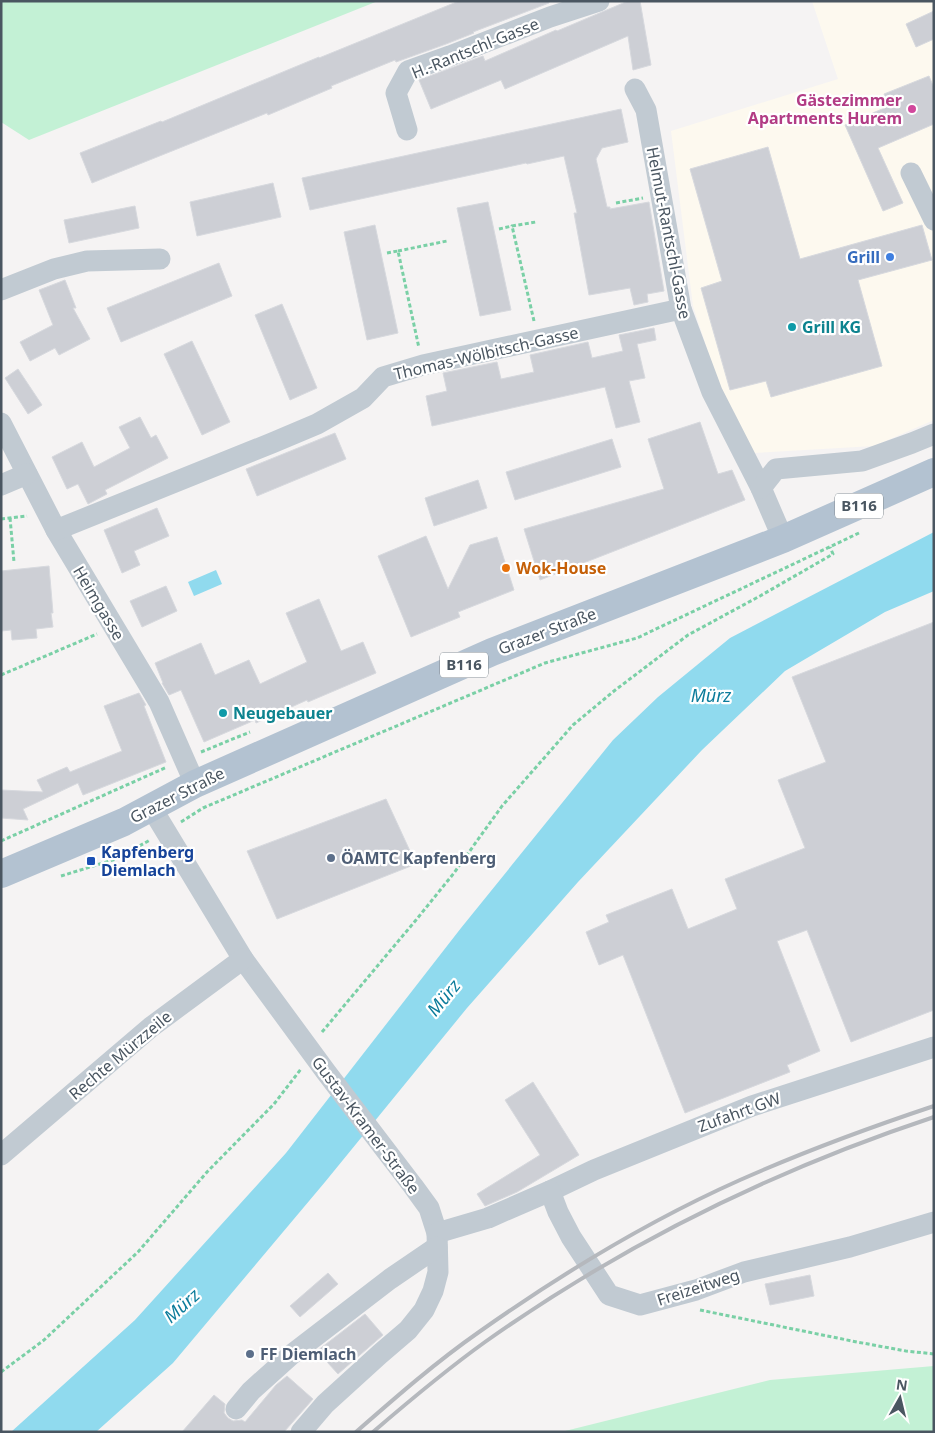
<svg xmlns="http://www.w3.org/2000/svg" width="935" height="1433" viewBox="0 0 935 1433" font-family="'Noto Sans',sans-serif">
<rect width="100%" height="100%" fill="#f5f3f3"/>
<!-- commercial -->
<path fill="#fdf9ef" d="M812,1H934V420L874,446L754,453L722,394L693,306L671,131L838,79Z"/>
<!-- green -->
<g fill="#c3f1d5">
<path d="M1,1H378L29,140L1,122Z"/>
<path d="M934,1366V1432H561L770,1380Z"/>
</g>
<!-- water -->
<g fill="#90daee">
<path d="M934,532V591L885,612L785,671L702,750L578,882L467,1008L325,1182L173,1363L96,1432H11L135,1320L286,1153L461,928L613,740L658,697L730,638Z"/>
<path d="M216,570L222,584L194,596L188,582Z"/>
</g>
<!-- building -->
<g fill="#cdcfd5" stroke="#d7d9de">
<path d="M459,1H549V3L473,32L474,33L446,44L396,62L395,60L331,86L332,88L268,115L267,113L92,183L80,153L161,121L162,122L319,57V58Z"/>
<path d="M628,1H640L651,65L633,70L628,36L505,89L501,80L431,109L419,80L483,56L485,61L556,30L557,31Z"/>
<path d="M934,11V39L916,47L906,24Z"/>
<path d="M929,76L934,88V124L878,148L903,203L883,211L845,125L889,106L884,94Z"/>
<path d="M621,109L628,142L602,148L596,159L607,207H610V209L649,202L664,291L647,294L648,302L634,305L630,288L589,295L574,213H577L564,156L527,164L526,163L310,210L302,178Z"/>
<path d="M768,147L800,259L922,225L932,260L858,280L882,366L771,397L766,381L730,390L701,288L722,281L690,169Z"/>
<path d="M273,183L281,217L197,236L190,202Z"/>
<path d="M488,202L511,310L480,316L457,208Z"/>
<path d="M135,206L139,228L69,243L64,220Z"/>
<path d="M375,225L398,333L367,340L344,232Z"/>
<path d="M219,263L232,296L121,342L107,308Z"/>
<path d="M65,280L76,308H73L90,339L59,355L55,348L30,361L20,342L53,325L39,290Z"/>
<path d="M282,304L317,388L290,400L255,315Z"/>
<path d="M654,328L656,340L637,344L645,378L629,381L640,422L616,428L605,387L432,426L426,396L447,391L443,373L497,362L501,379L534,372L530,355L588,342L592,358L623,351L619,335Z"/>
<path d="M192,341L230,422L202,435L164,354Z"/>
<path d="M18,369L42,405L28,414L5,378Z"/>
<path d="M140,417L151,438L156,435L168,458L105,490L107,494L88,504L78,484L67,489L52,457L82,442L94,467L130,448L119,427Z"/>
<path d="M700,422L718,474L732,470L745,500L540,580L524,529L664,489L648,439Z"/>
<path d="M335,433L346,459L257,496L246,469Z"/>
<path d="M612,439L621,467L515,500L506,472Z"/>
<path d="M478,480L487,508L434,526L425,498Z"/>
<path d="M157,508L169,536L134,551L140,565L122,573L104,530Z"/>
<path d="M426,536L448,589L470,545L497,537L514,590L458,612L460,617L411,637L378,556Z"/>
<path d="M49,566L53,613H51L53,627L36,629L37,638L12,640L11,630L1,631V571Z"/>
<path d="M166,586L177,611L142,627L130,601Z"/>
<path d="M319,599L341,651L363,642L376,673L308,702L307,700L256,723L255,720L204,742L181,690L169,695L162,683H163L155,663L201,643L215,675L249,660L260,684L307,662L286,613Z"/>
<path d="M934,622V1010L851,1042L807,930L777,941L820,1051L787,1065L790,1072L685,1113L623,955L599,965L586,932L609,922L606,915L672,889L688,929L737,909L725,879L805,848L778,780L826,762L792,677Z"/>
<path d="M139,693L146,705L144,706L166,762L83,795L78,783L23,809L28,820L1,818V790L43,792L37,780L67,767L70,772L122,751L104,706Z"/>
<path d="M386,799L416,864L277,919L247,851Z"/>
<path d="M533,1082L579,1155L517,1192L485,1206L477,1194L540,1155L505,1100Z"/>
<path d="M328,1273L338,1284L300,1317L290,1306Z"/>
<path d="M810,1275L814,1296L770,1305L765,1284Z"/>
<path d="M365,1314L383,1335L338,1374L317,1351Z"/>
<path d="M287,1376L313,1399L284,1432H182L214,1395L225,1404L224,1413L228,1418L233,1421L242,1420L245,1422L276,1385Z"/>
</g>
<g fill="none" stroke-linecap="round" stroke-linejoin="round">
<!-- path -->
<g stroke="#7ad0a6" stroke-width="3" stroke-dasharray="4 2.5" stroke-linecap="butt">
<path d="M616,203L643,198"/>
<path d="M499,229L512,226"/>
<path d="M398,251L447,241"/>
<path d="M387,253L398,251L419,348"/>
<path d="M534,321L512,226L536,222"/>
<path d="M10,518L14,562"/>
<path d="M1,519L27,516"/>
<path d="M1,675L97,634"/>
<path d="M201,752L250,732"/>
<path d="M181,822L203,808L545,663L637,638L859,533"/>
<path d="M1,841L167,767"/>
<path d="M61,876L116,859L150,840"/>
<path d="M322,1032L416,920L454,873L502,806L573,725L614,691L688,635L760,596L833,554L830,547"/>
<path d="M700,1310L857,1342L906,1351L934,1354"/>
<path d="M1,1372L44,1340L138,1252L207,1172L274,1104L301,1069"/>
</g>
<!-- minor -->
<g stroke="#c1cad2" stroke-width="21">
<path d="M635,89L646,110L681,309L712,392L761,488L783,539"/>
<path d="M407,130L396,93L408,71L450,56L550,17L599,1"/>
<path d="M911,173L934,220"/>
<path d="M1,290L54,269L87,261L160,259"/>
<path d="M1,423L56,530L159,702L195,784"/>
<path d="M1,485L27,474"/>
<path d="M761,488L776,469L862,461L912,443L934,434"/>
<path d="M56,530L272,443L317,424L363,398L383,377L423,365L681,309"/>
<path d="M151,807L243,959L326,1072L413,1186L429,1208L437,1233L438,1272L433,1291L424,1310L408,1330L380,1354L325,1404L301,1432"/>
<path d="M1,1155L151,1027L243,959"/>
<path d="M550,1191L594,1170L752,1106L934,1047"/>
<path d="M437,1233L488,1218L550,1191L558,1212L571,1237L609,1295L640,1305L696,1290L744,1272L850,1247L934,1222"/>
<path d="M236,1409L251,1391L291,1355L390,1279L437,1247"/>
</g>
<!-- major -->
<path stroke="#b3c2d1" stroke-width="28" d="M1,874L124,822L195,784L492,652L783,539L934,472"/>
<!-- rail -->
<g stroke="#b5b8bd" stroke-width="4">
<path d="M356,1432C396,1397 436,1362 479,1332C561,1274 648,1221 740,1180C803,1152 868,1128 934,1106"/>
<path d="M373,1432C409,1401 446,1370 485,1342C622,1245 774,1170 934,1117"/>
</g>
</g>
<!-- markers -->
<circle fill="#d1479c" stroke="#fff" stroke-width="2" cx="912" cy="109" r="5"/>
<circle fill="#3f7fe0" stroke="#fff" stroke-width="2" cx="890" cy="257" r="5"/>
<g fill="#0f9aa8" stroke="#fff" stroke-width="2">
<circle cx="792" cy="327" r="5"/>
<circle cx="223" cy="713" r="5"/>
</g>
<circle fill="#e8710a" stroke="#fff" stroke-width="2" cx="506" cy="568" r="5"/>
<g fill="#5c6f8a" stroke="#fff" stroke-width="2">
<circle cx="331" cy="858" r="5"/>
<circle cx="250" cy="1354" r="5"/>
</g>
<rect fill="#1a4fb4" stroke="#fff" stroke-width="2" x="86" y="856" width="10" height="10" rx="2.5"/>
<g text-anchor="middle" stroke-width="4.5" stroke-linejoin="round" paint-order="stroke">
<!-- shield labels -->
<g fill="#fff" stroke="#808990" stroke-width="1">
<rect x="835" y="493.5" width="48" height="25" rx="4"/>
<rect x="440" y="652.5" width="48" height="25" rx="4"/>
</g>
<g font-size="15" font-weight="bold" fill="#4a5661">
<text x="859" y="511">B116</text>
<text x="464" y="670">B116</text>
</g>
<!-- street labels -->
<g font-size="16" fill="#4a5661" stroke="#fff">
<text transform="translate(475 48) rotate(-22)" y="6">H.-Rantschl-Gasse</text>
<text transform="translate(669 233) rotate(79)" y="6">Helmut-Rantschl-Gasse</text>
<text transform="translate(486 353) rotate(-13)" y="6">Thomas-Wölbitsch-Gasse</text>
<text transform="translate(99 603) rotate(59)" y="6">Heimgasse</text>
<text transform="translate(547 631) rotate(-21)" y="6">Grazer Straße</text>
<text transform="translate(177 795) rotate(-27)" y="6">Grazer Straße</text>
<text transform="translate(120 1055) rotate(-40)" y="6">Rechte Mürzzeile</text>
<text transform="translate(739 1112) rotate(-20)" y="6">Zufahrt GW</text>
<text transform="translate(366 1125) rotate(53)" y="6">Gustav-Kramer-Straße</text>
<text transform="translate(698 1287) rotate(-18)" y="6">Freizeitweg</text>
</g>
<!-- hotel labels -->
<g font-size="16" font-weight="bold" fill="#b23c85" stroke="#fff" text-anchor="end">
<text x="902" y="106">Gästezimmer<tspan x="902" dy="18">Apartments Hurem</tspan></text>
</g>
<!-- shop labels -->
<g font-size="16" font-weight="bold" fill="#366cbe" stroke="#fff" text-anchor="end">
<text x="880" y="263">Grill</text>
</g>
<!-- culture labels -->
<g font-size="16" font-weight="bold" fill="#0d838f" stroke="#fff" text-anchor="start">
<text x="802" y="333">Grill KG</text>
<text x="233" y="719">Neugebauer</text>
</g>
<!-- food labels -->
<g font-size="16" font-weight="bold" fill="#c56008" stroke="#fff" text-anchor="start">
<text x="516" y="574">Wok-House</text>
</g>
<!-- transit labels -->
<g font-size="16" font-weight="bold" fill="#164399" stroke="#fff" text-anchor="start">
<text x="101" y="858">Kapfenberg<tspan x="101" dy="18">Diemlach</tspan></text>
</g>
<!-- service labels -->
<g font-size="16" font-weight="bold" fill="#4e5e75" stroke="#fff" text-anchor="start">
<text x="341" y="864">ÖAMTC Kapfenberg</text>
<text x="260" y="1360">FF Diemlach</text>
</g>
<!-- water labels -->
<g font-size="18" font-style="italic" fill="#0c7c9b" stroke="#fff">
<text x="711" y="702">Mürz</text>
<text transform="translate(444 998) rotate(-51)" y="6">Mürz</text>
<text transform="translate(182 1306) rotate(-42)" y="6">Mürz</text>
</g>
</g>
<!-- border -->
<rect width="935" height="1433" fill="none" stroke="#4a5661" stroke-width="5"/>
<!-- north arrow -->
<g transform="translate(900 1398) rotate(8)" stroke="#ffffff" stroke-width="4" paint-order="stroke">
<path d="M0-4L9 19L0 12L-9 19Z" fill="#4a5661"/>
<text y="-8" font-size="14" font-weight="bold" text-anchor="middle" fill="#4a5661">N</text>
</g>
</svg>
